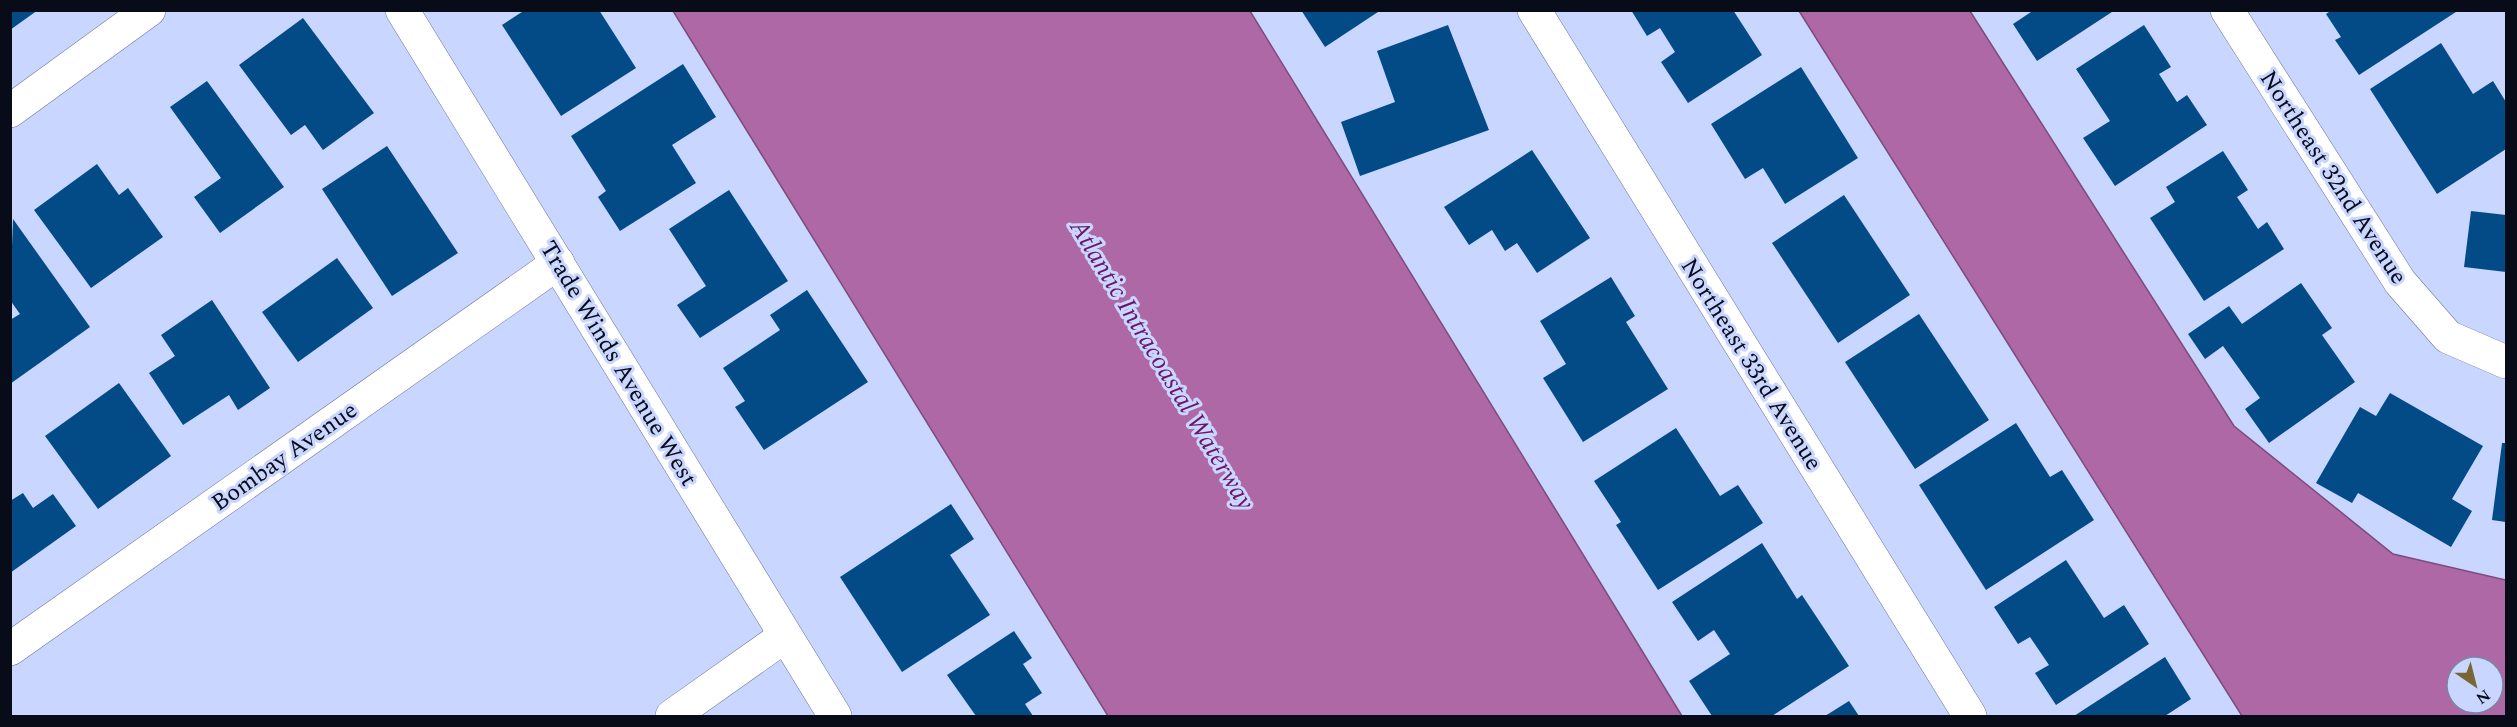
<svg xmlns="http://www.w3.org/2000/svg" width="2517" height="727" viewBox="0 0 2517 727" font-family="Spectral,serif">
<rect width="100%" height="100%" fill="#c9d6ff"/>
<!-- water -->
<g fill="#ad68a5" stroke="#7c4c7b" stroke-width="1.5" fill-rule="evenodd">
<path d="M673,11H1250L1682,716H1108Z"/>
<path d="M1799,11H1970L2234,426L2393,554L2506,580V716H2242ZM2457,667H2493V703H2457Z"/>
</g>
<!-- building -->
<g fill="#024b87">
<path d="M10,10H38L10,30Z"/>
<path d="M525,10H599L636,68L561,116L502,25Z"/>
<path d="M1301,10H1381L1325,47Z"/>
<path d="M1631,10H1733L1762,55L1688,103L1661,62L1675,52L1660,28L1647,36Z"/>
<path d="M2034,10H2115L2037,61L2013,24Z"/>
<path d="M2332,10H2459L2359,75L2335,40L2341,37L2326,14Z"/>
<path d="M303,18L374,113L323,150L305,125L291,135L239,65Z"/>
<path d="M1448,25L1489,130L1360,176L1341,122L1395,102L1377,51Z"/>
<path d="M2144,25L2171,67L2159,74L2177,102L2187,95L2207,125L2115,186L2083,138L2110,121L2076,69Z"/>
<path d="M2441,43L2473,94L2493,81L2506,102V149L2437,194L2370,89Z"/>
<path d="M683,64L716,117L672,145L696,183L620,231L598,197L606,191L571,136Z"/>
<path d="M1801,67L1858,158L1785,204L1763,168L1745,179L1711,124Z"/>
<path d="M207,81L284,187L220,233L194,197L221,178L170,107Z"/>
<path d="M387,146L458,253L392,296L322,189Z"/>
<path d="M1532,150L1590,238L1537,273L1517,243L1505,251L1492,230L1469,245L1444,207Z"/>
<path d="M2223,151L2248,190L2237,197L2258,229L2267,222L2284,249L2204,301L2150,218L2175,202L2166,187Z"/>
<path d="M97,164L119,195L128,188L163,237L91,288L34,210Z"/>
<path d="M729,190L788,281L700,338L677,305L706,286L669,229Z"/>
<path d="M1844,195L1910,295L1838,343L1772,243Z"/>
<path d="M2471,211L2506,215V272L2464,267Z"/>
<path d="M13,219L90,327L10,384V320L20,314L10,300Z"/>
<path d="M337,258L373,308L298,362L262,312Z"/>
<path d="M1611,277L1635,316L1626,322L1668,389L1583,442L1543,378L1566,364L1540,321Z"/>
<path d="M2301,283L2332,328L2322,335L2355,382L2269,443L2245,409L2260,398L2223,346L2205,359L2188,334L2229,306L2242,324Z"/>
<path d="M807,290L868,382L764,450L735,407L745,401L723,368L780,330L770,315Z"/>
<path d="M212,300L270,388L238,410L229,395L183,425L149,373L175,356L161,335Z"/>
<path d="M1919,314L1989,420L1915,469L1845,362Z"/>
<path d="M119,383L171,456L98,509L45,436Z"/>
<path d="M2390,393L2483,446L2452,499L2472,511L2451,547L2358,493L2352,503L2316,483L2360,407L2376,416Z"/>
<path d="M2016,423L2050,477L2062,470L2094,520L1986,590L1919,485Z"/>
<path d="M1676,428L1720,496L1738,485L1763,523L1658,590L1616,525L1621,522L1594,481Z"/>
<path d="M2502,443H2506V522L2492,520Z"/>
<path d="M23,493L33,508L53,494L76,526L10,573V501Z"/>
<path d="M951,504L974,539L950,555L990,615L902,672L840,577Z"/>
<path d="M1762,543L1797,599L1802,595L1849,666L1772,716H1712L1689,681L1730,654L1714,630L1698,641L1672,602Z"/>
<path d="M2066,560L2104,618L2124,605L2149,644L2056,705L2035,673L2049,665L2030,637L2018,644L1994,607Z"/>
<path d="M1014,631L1032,658L1023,664L1042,693L1025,704L1033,716H976L947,675Z"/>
<path d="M2165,657L2191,699L2165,716H2074Z"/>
<path d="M1849,701L1859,716H1825Z"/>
</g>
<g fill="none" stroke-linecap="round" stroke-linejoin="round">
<defs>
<g id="minor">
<path d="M402,10L835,716"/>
<path d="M1534,10L1970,716"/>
<path d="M2227,10L2400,282L2448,337L2506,362"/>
<path d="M10,111L149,10"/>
<path d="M10,649L558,263"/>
<path d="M672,716L785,636"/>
</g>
</defs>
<!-- minor casing -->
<use href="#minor" stroke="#6d789d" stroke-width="34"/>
<!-- minor -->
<use href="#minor" stroke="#fff" stroke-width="33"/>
</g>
<g text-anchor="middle" stroke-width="6" stroke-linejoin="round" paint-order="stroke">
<!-- street labels -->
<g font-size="24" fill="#080b18" stroke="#c9d6ff">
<text transform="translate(2334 177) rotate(57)" y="8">Northeast 32nd Avenue</text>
<text transform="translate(619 363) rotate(59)" y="8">Trade Winds Avenue West</text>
<text transform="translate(1752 364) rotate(58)" y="8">Northeast 33rd Avenue</text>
<text transform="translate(284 456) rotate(-35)" y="8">Bombay Avenue</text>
</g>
<!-- water labels -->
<g font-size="26" font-style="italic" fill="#6c1766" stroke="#c9d6ff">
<text transform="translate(1163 364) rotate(59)" y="9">Atlantic Intracoastal Waterway</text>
</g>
</g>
<!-- border -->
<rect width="2517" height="727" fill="none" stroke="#080b18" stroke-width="24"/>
<!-- north arrow -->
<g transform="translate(2475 685) rotate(145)"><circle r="28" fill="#c9d6ff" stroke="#7c85a3" stroke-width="1.5"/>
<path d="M0-4.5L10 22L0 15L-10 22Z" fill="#786735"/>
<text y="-9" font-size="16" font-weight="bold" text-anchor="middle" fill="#080b18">N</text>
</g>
</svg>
